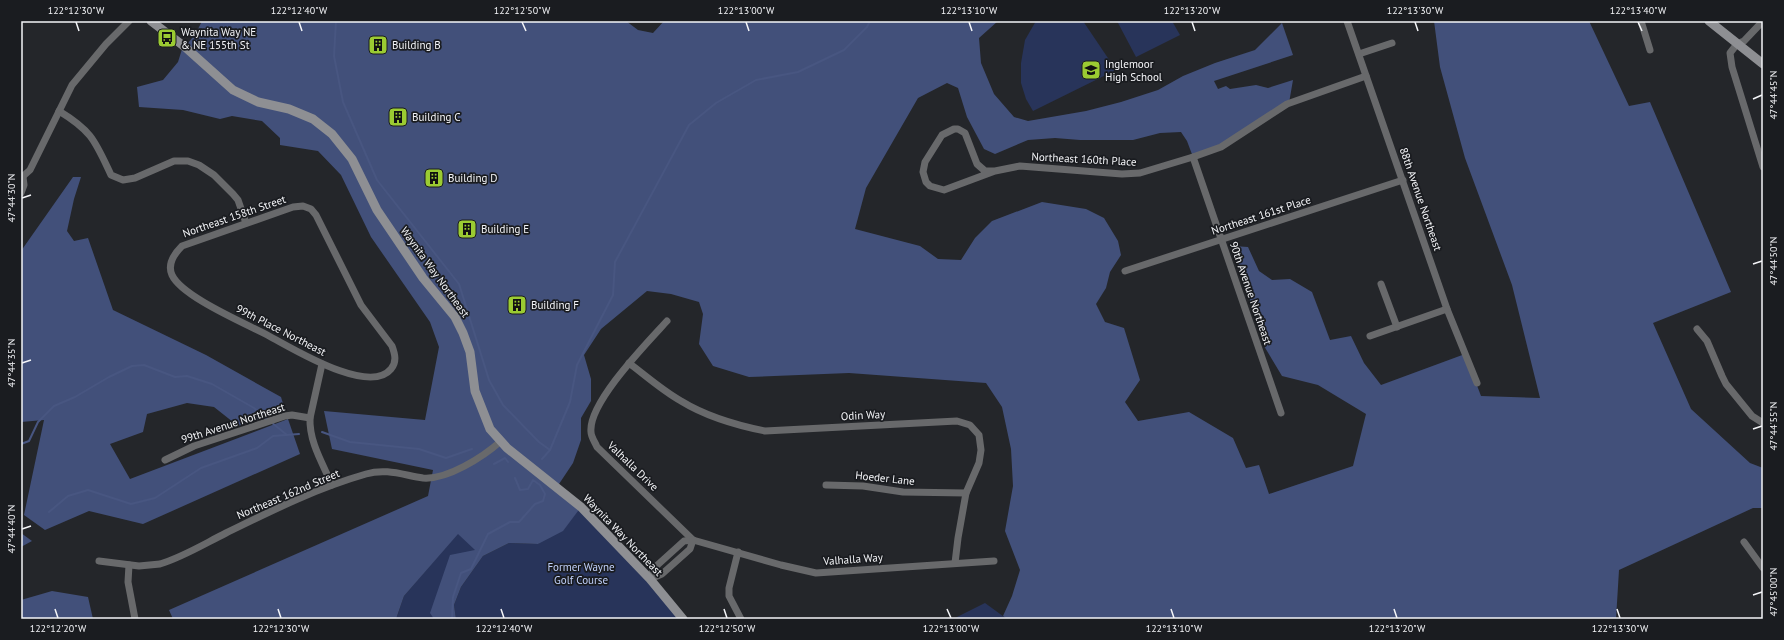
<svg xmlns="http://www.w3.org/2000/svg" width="1784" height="640" viewBox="0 0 1784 640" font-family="'PT Sans',sans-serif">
<rect width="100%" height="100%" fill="#24262a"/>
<!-- green -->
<g fill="#28345a">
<path d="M1036,21H1083L1116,70L1033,111L1026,99L1021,83V63L1025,40Z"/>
<path d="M1117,21H1172L1180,35L1136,57Z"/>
<path d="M581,507L683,619H456L454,605L461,587L483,556L509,543L538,544Z"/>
<path d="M458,533L480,549L458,586L449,619H396L404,596Z"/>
<path d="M985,603L1007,619H953Z"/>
</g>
<!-- forest -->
<g fill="#42507a">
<path d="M202,21H626L638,30L653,33L664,21H998L979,38L981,63L994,94L1014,117L1028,121L1086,111L1121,102L1158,90L1183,76L1215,63L1255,50L1282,23L1293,55L1214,81L1218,89L1226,86L1230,89L1256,85L1268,88L1293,80L1289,103L1221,147L1193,157L1187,141L1181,132L1160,133L1133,140H1080L1055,138L1028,140L995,154L984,149L967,117L958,88L947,83L918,98L866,188L855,229L920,246L938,259L961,260L975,238L992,221L1042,202L1086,209L1104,218L1118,241L1121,255L1110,272L1106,288L1096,304L1105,322L1124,328L1140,380L1125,402L1138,421L1189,412L1233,438L1246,468L1259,465L1269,494L1353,466L1366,414L1318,385L1282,376L1264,346L1233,246L1248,247L1259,271L1272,280L1290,279L1312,292L1330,340L1351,336L1364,363L1381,385L1465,354L1481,396L1540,398L1512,285L1465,158L1440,67L1434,21H1589L1629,106L1650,102L1731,292L1653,323L1691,409L1750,463L1763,468V508H1753L1619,570L1616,619H1007L1003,616L1012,596L1020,570L1005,531L1013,486L1011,449L1002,407L986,383L849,373L749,377L713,366L699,344L703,314L699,302L671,294L647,291L601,329L584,355L591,379V401L581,418V440L573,463L557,487L581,507L563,531L538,544L509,543L483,556L461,587L454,605L456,619H434L430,613L450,555L475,550L458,534L404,596L396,619H173L169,610L428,496L433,470L332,449L324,411L425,420L439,347L430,322L371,237L341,175L318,151L280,145V138L262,121L232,116L220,119L183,110L139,107L137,87L163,80L178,62L183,46L185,47L196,33Z"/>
<path d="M73,177H81L74,199L67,231L74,241L88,238L113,310L206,355L281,397L285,410L238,426L214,407L187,403L147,414L143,432L110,444L130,479L288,419L300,454L143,524L89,511L45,530L24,515L44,420L21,422V251Z"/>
<path d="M21,533L32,541L21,547Z"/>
<path d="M52,591L88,597L93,619H21V600Z"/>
</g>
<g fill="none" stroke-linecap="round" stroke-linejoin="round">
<!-- stream -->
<g stroke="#485681" stroke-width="2">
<path d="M336,21L334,56L343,102L377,180L459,284L489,380L503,405L539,442L550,450"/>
<path d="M271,422L287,435"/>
<path d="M322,432L350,442L419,449L446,458L472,449"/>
<path d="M21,444L29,441L38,422L54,406L75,397L109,377L132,366L144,365L175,377L187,376L212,384L254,408L268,420"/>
<path d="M542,459L550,450L570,402L577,365L613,295L615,262L689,125L716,103L756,80L798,72L844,50L867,27L870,21"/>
<path d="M494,464L505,458L508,462"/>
<path d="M49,512L68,496L88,490L131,504L155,498L201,468L257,448L273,436L299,434"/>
<path d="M452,619L453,597L461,573L471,569L488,534L510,522H519L535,504L543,501L545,494L540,485L533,480L528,489L520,490L515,478"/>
</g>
<!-- minor -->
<g stroke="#68696b" stroke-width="7">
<path d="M1347,21L1447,309L1477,383"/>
<path d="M1641,21L1650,50"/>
<path d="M1763,21L1744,41L1737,44L1730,53L1732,67L1763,167"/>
<path d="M1359,54L1392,43"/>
<path d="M59,111C92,131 95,141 111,175L123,180L135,178L174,161H188L199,165L214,175L233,194L238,200L246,223"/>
<path d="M1193,157L1281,413"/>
<path d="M995,171H985L977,164L965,133L958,129H954L942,135L925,162L923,172L926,182L930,186L944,190L995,171L1020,166L1122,174L1140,173L1193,157L1221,147L1287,104L1366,76"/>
<path d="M21,178L30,170L72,85L106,44L129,21"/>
<path d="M21,193L24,185L23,177"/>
<path d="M303,206L311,209L316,215L361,305L392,346C395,354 397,362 391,369C369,396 292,348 269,336C247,324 182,297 172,275C167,264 174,254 182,246L293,207Z"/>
<path d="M1125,271L1403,180"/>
<path d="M1381,284L1397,327"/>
<path d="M667,321C647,343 588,403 591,432C591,437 595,442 597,447L693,540"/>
<path d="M1697,329L1707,341L1722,376L1726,384L1752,416L1763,423"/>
<path d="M1370,336L1447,309"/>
<path d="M629,363C646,376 663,391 681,401C707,417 735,425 765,431L957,421L970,425L979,435L981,450L979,463L966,493L958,538L955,563"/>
<path d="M322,364L310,418C309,442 323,464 332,485"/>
<path d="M165,460L194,446L285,416L292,415L310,418"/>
<path d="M826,485L863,486L903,492L966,493"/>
<path d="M1744,542L1763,568"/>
<path d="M738,552L729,588V596L741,619"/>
<path d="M99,561L139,566L160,564C183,557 204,544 226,533C271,511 317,488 366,474C386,468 403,475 423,478C447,480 483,457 501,441"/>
<path d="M129,565L128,582L135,619"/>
<path d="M650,579L653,569L684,541L693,540L781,565L816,573L994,561"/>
<path d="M650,579L662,574L690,549L693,540"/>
</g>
<!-- secondary -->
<g stroke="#8e8f93" stroke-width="9">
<path d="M151,21L185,47L233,90L258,102L289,109L313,119L332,134L352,159L377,210L423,278L455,317L463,333L470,352L475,391L490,429L507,448L581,507L650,579L683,619"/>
<path d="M1709,21L1763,64"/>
</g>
</g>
<!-- ticks -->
<path fill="none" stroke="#f4f5f8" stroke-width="1.5" d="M76,22L79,31M299,22L302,31M522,22L526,31M746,22L749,31M969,22L972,31M1192,22L1195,31M1415,22L1418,31M1638,22L1642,31M1753,99L1762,95M22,198L31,195M1753,264L1762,261M22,363L31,360M1753,429L1762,426M22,529L31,526M1753,595L1762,592M55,609L58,618M278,609L281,618M501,609L504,618M724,609L727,618M947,609L951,618M1171,609L1174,618M1394,609L1397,618M1617,609L1620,618"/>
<!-- icons -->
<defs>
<symbol id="bus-square" viewBox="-11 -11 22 22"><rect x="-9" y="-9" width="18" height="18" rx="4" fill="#9bcb32" stroke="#1a1c20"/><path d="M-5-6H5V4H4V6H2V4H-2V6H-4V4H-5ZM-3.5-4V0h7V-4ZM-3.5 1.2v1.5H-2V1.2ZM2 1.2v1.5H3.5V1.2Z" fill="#111"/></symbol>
<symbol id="building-square" viewBox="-11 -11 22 22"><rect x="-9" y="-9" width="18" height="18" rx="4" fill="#9bcb32" stroke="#1a1c20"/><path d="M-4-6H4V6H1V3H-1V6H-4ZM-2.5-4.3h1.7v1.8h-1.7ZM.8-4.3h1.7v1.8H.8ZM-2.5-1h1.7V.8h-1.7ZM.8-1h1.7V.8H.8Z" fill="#111"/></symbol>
<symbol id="school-square" viewBox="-11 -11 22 22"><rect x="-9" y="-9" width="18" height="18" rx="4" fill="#9bcb32" stroke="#1a1c20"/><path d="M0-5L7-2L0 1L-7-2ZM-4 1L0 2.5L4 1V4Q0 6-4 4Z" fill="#111"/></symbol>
</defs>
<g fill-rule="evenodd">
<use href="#bus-square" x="156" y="27" width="22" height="22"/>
<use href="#building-square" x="367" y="34" width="22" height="22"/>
<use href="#school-square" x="1080" y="59" width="22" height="22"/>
<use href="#building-square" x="387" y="106" width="22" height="22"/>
<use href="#building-square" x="423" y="167" width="22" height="22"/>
<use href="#building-square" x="456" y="218" width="22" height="22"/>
<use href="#building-square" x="506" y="294" width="22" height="22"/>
</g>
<g text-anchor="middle" stroke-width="3.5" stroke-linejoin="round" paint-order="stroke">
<!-- poi labels -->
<g font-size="11" fill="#f4f5f8" stroke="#1a1c20" text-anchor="start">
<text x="181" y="36">Waynita Way NE<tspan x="181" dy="13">&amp; NE 155th St</tspan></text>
<text x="392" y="49">Building B</text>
<text x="1105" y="68">Inglemoor<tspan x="1105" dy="13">High School</tspan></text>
<text x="412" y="121">Building C</text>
<text x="448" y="182">Building D</text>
<text x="481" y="233">Building E</text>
<text x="531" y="309">Building F</text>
</g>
<!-- street labels -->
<g font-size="11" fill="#f4f5f8" stroke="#1a1c20">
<text transform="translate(1084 159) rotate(3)" y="4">Northeast 160th Place</text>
<text transform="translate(1421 199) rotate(71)" y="4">88th Avenue Northeast</text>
<text transform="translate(1261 215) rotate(-18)" y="4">Northeast 161st Place</text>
<text transform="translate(234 216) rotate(-19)" y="4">Northeast 158th Street</text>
<text transform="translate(435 272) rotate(54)" y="4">Waynita Way Northeast</text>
<text transform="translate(1251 293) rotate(71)" y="4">90th Avenue Northeast</text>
<text transform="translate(281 330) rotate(27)" y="4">99th Place Northeast</text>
<text transform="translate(863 415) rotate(-3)" y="4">Odin Way</text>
<text transform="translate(233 423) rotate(-18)" y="4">99th Avenue Northeast</text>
<text transform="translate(633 466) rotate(44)" y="4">Valhalla Drive</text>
<text transform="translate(885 478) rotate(6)" y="4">Hoeder Lane</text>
<text transform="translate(288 494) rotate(-23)" y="4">Northeast 162nd Street</text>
<text transform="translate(623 535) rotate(46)" y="4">Waynita Way Northeast</text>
<text transform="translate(853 559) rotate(-4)" y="4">Valhalla Way</text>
</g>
<!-- park labels -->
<g font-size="11" fill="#c0d0fa" stroke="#1a1c20">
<text x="581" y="571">Former Wayne<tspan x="581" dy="13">Golf Course</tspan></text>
</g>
</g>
<!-- border -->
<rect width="1784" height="640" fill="none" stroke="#1a1c20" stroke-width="44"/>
<rect x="22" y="22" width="1740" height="596" fill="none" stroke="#f4f5f8" stroke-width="1.5"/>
<g font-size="10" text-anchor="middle" fill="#f4f5f8">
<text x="76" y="14">122°12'30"W</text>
<text x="299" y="14">122°12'40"W</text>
<text x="522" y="14">122°12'50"W</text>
<text x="746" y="14">122°13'00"W</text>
<text x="969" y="14">122°13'10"W</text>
<text x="1192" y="14">122°13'20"W</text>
<text x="1415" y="14">122°13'30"W</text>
<text x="1638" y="14">122°13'40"W</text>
<text transform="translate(1773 95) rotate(-90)" y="4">47°44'45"N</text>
<text transform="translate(11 198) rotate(-90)" y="4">47°44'30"N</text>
<text transform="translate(1773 261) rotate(-90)" y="4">47°44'50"N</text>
<text transform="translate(11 363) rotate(-90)" y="4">47°44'35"N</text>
<text transform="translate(1773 426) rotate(-90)" y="4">47°44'55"N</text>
<text transform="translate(11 529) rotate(-90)" y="4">47°44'40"N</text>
<text transform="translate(1773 592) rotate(-90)" y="4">47°45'00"N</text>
<text x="58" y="632">122°12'20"W</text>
<text x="281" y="632">122°12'30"W</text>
<text x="504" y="632">122°12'40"W</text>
<text x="727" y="632">122°12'50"W</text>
<text x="951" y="632">122°13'00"W</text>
<text x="1174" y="632">122°13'10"W</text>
<text x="1397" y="632">122°13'20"W</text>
<text x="1620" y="632">122°13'30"W</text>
</g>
</svg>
